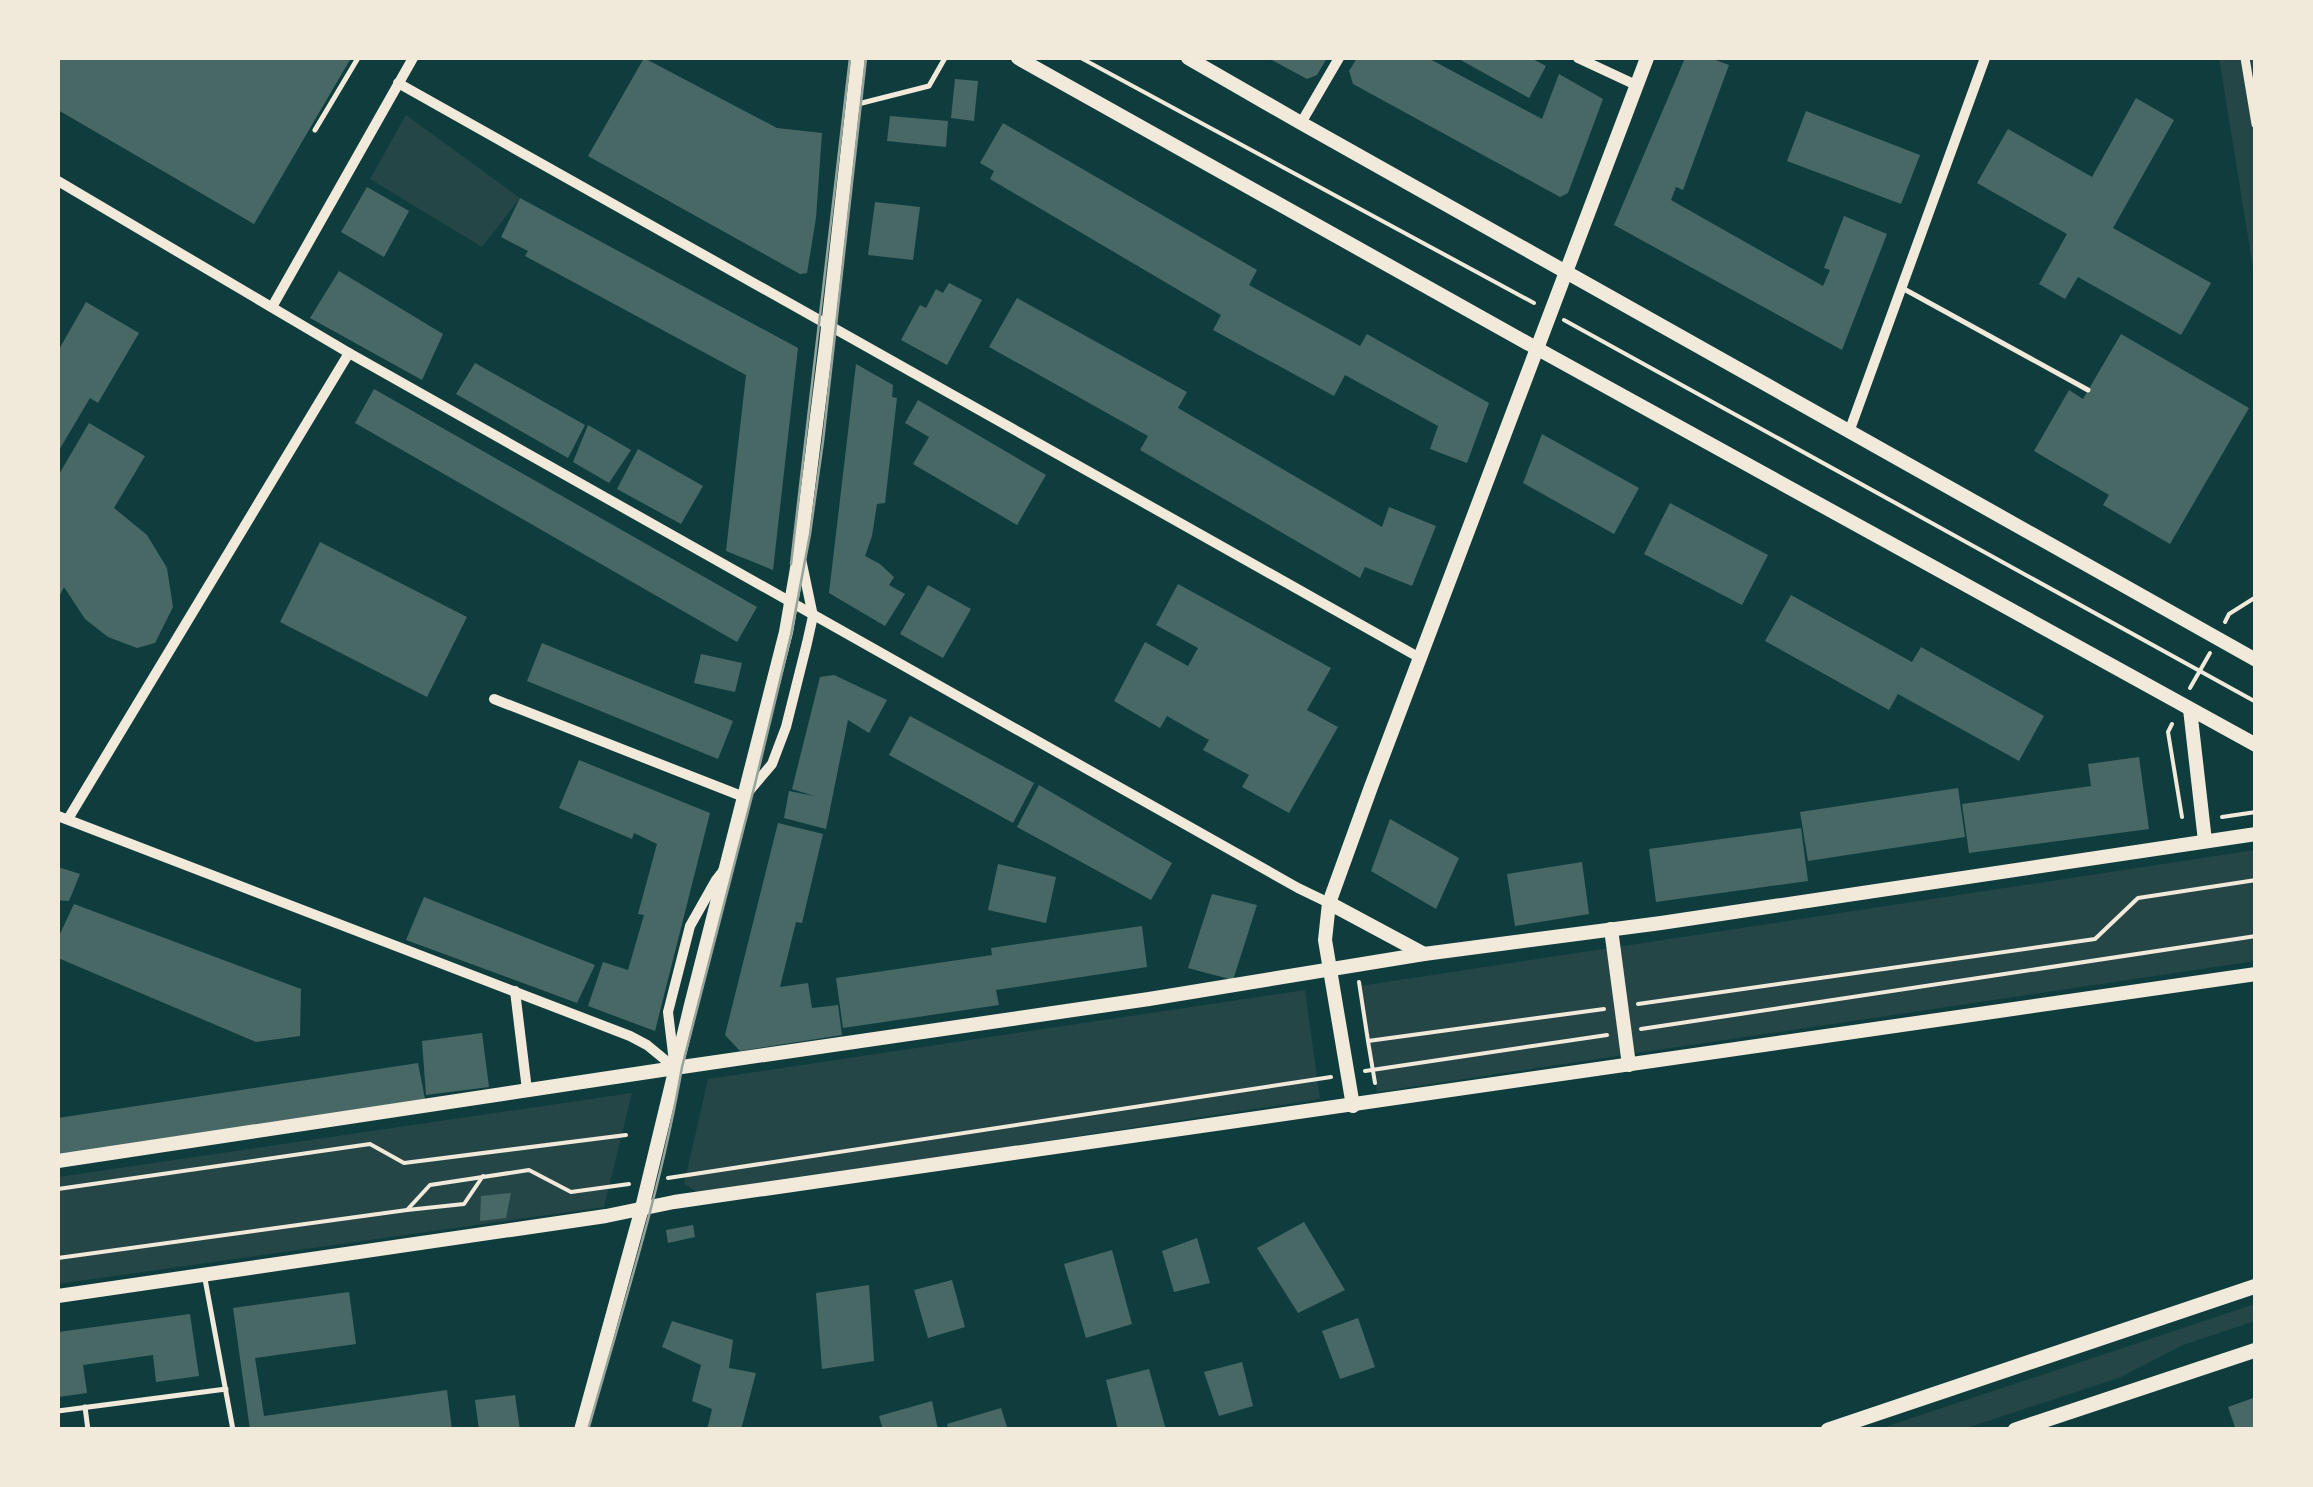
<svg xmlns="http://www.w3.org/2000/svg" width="2313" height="1487" viewBox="0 0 2313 1487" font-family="Jost,sans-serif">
<rect width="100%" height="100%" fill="#0f3d3e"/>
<!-- green -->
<g fill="#244646">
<path d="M2219,58H2255V280Z"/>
<path d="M406,115L520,198L482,247L370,179Z"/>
<path d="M2255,850V961L1377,1092L1360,986Z"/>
<path d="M1305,990L1320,1099L707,1193L694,1190L684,1184L708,1079Z"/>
<path d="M632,1093L604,1207L58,1284V1177Z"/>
<path d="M2255,1304V1321L2183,1345L2121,1377L1964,1429H1879Z"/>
</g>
<!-- building -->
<g fill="#486865">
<path d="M58,58H351L254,224L58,110Z"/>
<path d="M644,58L777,128L822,133L816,218L807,273L800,274L588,156Z"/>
<path d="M1268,58H1327L1317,75L1307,79Z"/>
<path d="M1357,58H1428L1542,119L1559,74L1603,99L1568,193L1560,197L1353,84L1349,71Z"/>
<path d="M1457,58H1531L1546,66L1529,98Z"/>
<path d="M1685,58H1710L1729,65L1683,190L1676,187L1671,200L1823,286L1830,270L1824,268L1844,216L1887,234L1842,350L1614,225Z"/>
<path d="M955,79L978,81L974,121L951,118Z"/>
<path d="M2136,98L2174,120L2113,228L2211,283L2181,335L2078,277L2065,299L2039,284L2067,234L1977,183L2008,129L2092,177Z"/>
<path d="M1806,111L1920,155L1901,204L1787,161Z"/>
<path d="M890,116L948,121L946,147L887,141Z"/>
<path d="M1003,123L1257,270L1249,285L1360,346L1367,334L1489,403L1467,463L1430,449L1438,426L1345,375L1334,396L1213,330L1221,315L990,179L994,171L980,163Z"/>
<path d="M367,187L409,211L384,257L341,232Z"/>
<path d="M520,198L798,348L773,570L726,551L746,375L525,256L528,251L501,237Z"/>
<path d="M875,202L920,207L913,260L868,255Z"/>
<path d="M339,271L443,334L422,380L310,318Z"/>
<path d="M949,283L982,300L947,365L901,340L920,305L926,308L936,289L943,293Z"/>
<path d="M1017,298L1187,392L1178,408L1382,527L1389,507L1436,526L1412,586L1365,567L1360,578L1140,450L1148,436L989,347Z"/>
<path d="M86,302L139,333L98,403L90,398L58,452V351Z"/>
<path d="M2121,334L2249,408L2170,544L2103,505L2109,495L2034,451L2069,390L2083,399Z"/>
<path d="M475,363L585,425L568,458L456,394Z"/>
<path d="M856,364L893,385L892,397L897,398L885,503L877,504L872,536L865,556L880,564L894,577L889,585L905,594L885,626L829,593Z"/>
<path d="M374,389L757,607L737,642L355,423Z"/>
<path d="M918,400L1046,475L1017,525L913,464L929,437L905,423Z"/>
<path d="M89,423L145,456L114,508L147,535L167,568L173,607L155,643L137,648L108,637L85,619L64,587L58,599V476Z"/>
<path d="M588,425L631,450L609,483L573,462Z"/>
<path d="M1542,434L1639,488L1614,534L1523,483Z"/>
<path d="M638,449L703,486L681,524L617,489Z"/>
<path d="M1670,503L1768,555L1742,605L1644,554Z"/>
<path d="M320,542L467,617L427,697L280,622Z"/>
<path d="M1178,584L1331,668L1307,710L1338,727L1289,813L1242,787L1249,775L1203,750L1209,740L1167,716L1160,728L1114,701L1145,642L1188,666L1198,648L1156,625Z"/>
<path d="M928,585L971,609L943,658L900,634Z"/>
<path d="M1791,595L1912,662L1921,647L2044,716L2019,761L1898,694L1889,710L1765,641Z"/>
<path d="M542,643L733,721L718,759L527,681Z"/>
<path d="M701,654L742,663L735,692L694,683Z"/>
<path d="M834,675L887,700L869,733L848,720L826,829L784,818L789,791L814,796L792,789L820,677Z"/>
<path d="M910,716L1034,783L1013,823L889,755Z"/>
<path d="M2139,757L2149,829L1969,853L1962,804L2091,786L2088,764Z"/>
<path d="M579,760L710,813L655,1031L588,1006L603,962L628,970L644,915L638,914L657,844L634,833L632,839L559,808Z"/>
<path d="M1039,785L1172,863L1151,900L1017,827Z"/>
<path d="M1958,788L1965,837L1808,861L1800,812Z"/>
<path d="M1390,819L1459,858L1436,909L1371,871Z"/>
<path d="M778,823L823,834L802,923L796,922L780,987L808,983L812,1008L838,1005L842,1035L740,1051L725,1035Z"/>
<path d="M1801,828L1808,881L1656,902L1649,849Z"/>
<path d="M1582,862L1589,914L1515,926L1507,874Z"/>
<path d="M998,864L1056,877L1046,923L988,910Z"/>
<path d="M58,867L80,874L69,901L58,900Z"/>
<path d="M1212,894L1257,905L1233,980L1188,968Z"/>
<path d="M424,897L595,965L577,1003L406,940Z"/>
<path d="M74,904L301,989L300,1036L256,1042L58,958V938Z"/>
<path d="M1142,926L1147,967L996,990L999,1005L843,1028L836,978L992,955L991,948Z"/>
<path d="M482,1033L489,1087L426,1095L422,1041Z"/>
<path d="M418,1063L425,1099L58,1156V1118Z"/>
<path d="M511,1193L506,1218L480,1221L481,1196Z"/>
<path d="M1304,1222L1345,1290L1298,1313L1257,1248Z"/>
<path d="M693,1225L695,1237L668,1243L666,1230Z"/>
<path d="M1197,1238L1210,1283L1174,1292L1162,1251Z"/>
<path d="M1112,1250L1132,1324L1086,1338L1064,1264Z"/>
<path d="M952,1280L965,1327L928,1338L914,1290Z"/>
<path d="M869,1285L874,1361L822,1369L816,1293Z"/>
<path d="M349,1292L356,1344L255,1358L264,1416L447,1390L452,1430H250L233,1308Z"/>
<path d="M190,1314L199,1376L156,1382L153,1355L83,1365L87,1393L58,1397V1332Z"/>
<path d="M1358,1318L1375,1367L1340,1379L1322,1331Z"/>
<path d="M672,1321L733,1340L729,1368L756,1373L741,1430H707L712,1409L692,1401L701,1365L662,1347Z"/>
<path d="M1242,1362L1253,1406L1219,1416L1204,1372Z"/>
<path d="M1149,1369L1166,1430H1118L1106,1380Z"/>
<path d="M515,1395L520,1430H479L475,1400Z"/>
<path d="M2256,1397V1430H2236L2228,1407Z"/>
<path d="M932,1401L938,1430H883L879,1416Z"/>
<path d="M1001,1408L1008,1430H949L947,1424Z"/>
</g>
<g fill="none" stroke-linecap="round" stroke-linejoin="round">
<!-- path -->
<g stroke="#f1e9da" stroke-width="4">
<path d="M1081,58L1534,303"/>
<path d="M1564,320L2256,702"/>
<path d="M2225,622L2229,614L2256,597"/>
<path d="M2190,688L2210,653"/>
<path d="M2172,724L2168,732L2182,817"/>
<path d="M2222,817L2256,812"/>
<path d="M1359,982L1368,1041"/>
<path d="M1638,1004L2095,939L2138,898L2256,880"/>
<path d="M1641,1029L2256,936"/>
<path d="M1365,1071L1607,1035"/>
<path d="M1375,1083L1368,1041L1604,1009"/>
<path d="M668,1178L1331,1077"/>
<path d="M58,1189L370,1144L404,1163L626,1135"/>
<path d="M407,1210L430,1185L529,1170L571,1192L629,1184"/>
<path d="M58,1258L407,1210L464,1204L483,1176"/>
</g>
<!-- service -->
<g stroke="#f1e9da" stroke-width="5">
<path d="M854,105L929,86L945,58"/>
<path d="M315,130L358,58"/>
<path d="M1904,289L2088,390"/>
<path d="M205,1279L233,1430"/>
<path d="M85,1407L88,1430"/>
<path d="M58,1411L226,1389"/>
</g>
<!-- pedestrian -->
<path stroke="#f1e9da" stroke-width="9" d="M2245,58L2256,124"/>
<!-- minor -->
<g stroke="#f1e9da" stroke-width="10">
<path d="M1578,58L1636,85"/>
<path d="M398,83L1420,658"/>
<path d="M1301,123L1339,58"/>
<path d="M58,181L349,353L1298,888L1329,903"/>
<path d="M272,307L413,58"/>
<path d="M1849,432L1985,58"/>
<path d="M494,699L744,797L772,764L786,727L807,643L813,616L801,559"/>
<path d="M58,816L630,1036L647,1045L675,1068"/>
<path d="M68,819L349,353"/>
<path d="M515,991L527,1090"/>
<path d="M674,1062L668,1012L690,926L716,880L723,871"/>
</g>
<!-- tertiary -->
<g stroke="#f1e9da" stroke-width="14">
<path d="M1018,58L1536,348L2256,745"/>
<path d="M1188,58L1301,123L2256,660"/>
<path d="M2190,709L2205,841"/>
<path d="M1329,903L1424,954"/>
<path d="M1611,929L1629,1065"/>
<path d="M1353,1106L1325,940L1329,903L1371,787L1647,58"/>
<path d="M58,1161L675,1068L1149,999L1424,954L1661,923L2256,834"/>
<path d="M58,1296L606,1216L674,1202L2256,974"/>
<path d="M581,1430L642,1208L691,1005L786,632L800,551L826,345L858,58"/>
</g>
<!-- secondary -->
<g stroke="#f1e9da" stroke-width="15">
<path d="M1828,1430L2256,1286"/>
<path d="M2015,1430L2256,1350"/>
</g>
<!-- tram -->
<g stroke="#97a49c" stroke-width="2.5">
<path d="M791,564L850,58"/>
<path d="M588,1430C622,1310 661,1190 682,1067L755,784L791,635L810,534L823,441L866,58"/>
</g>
</g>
<!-- border -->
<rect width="2313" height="1487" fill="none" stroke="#f1e9da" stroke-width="120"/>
</svg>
